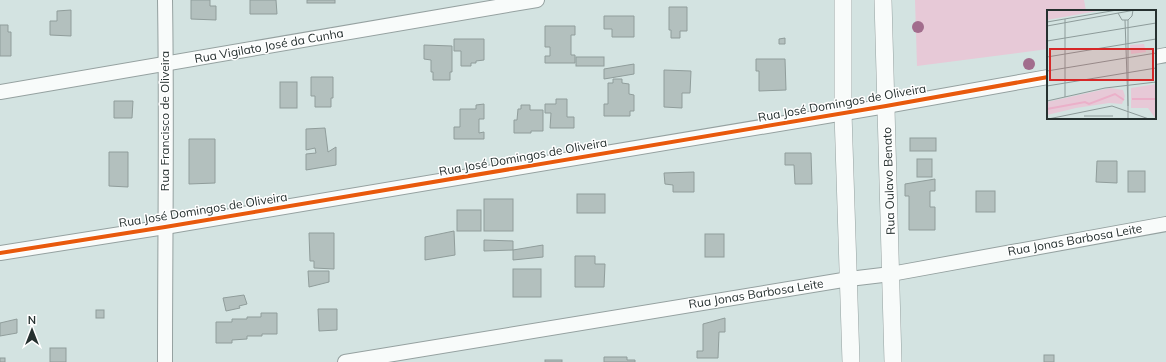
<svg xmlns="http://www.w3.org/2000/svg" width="1166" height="362" viewBox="0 0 1166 362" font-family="Mulish,sans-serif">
<rect width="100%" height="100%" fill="#d3e3e1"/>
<!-- green -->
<path fill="#e7c9d7" d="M915,0H1084L1086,11H1048V49L917,66Z"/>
<!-- building -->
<g fill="#b3c0be" stroke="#909d9b">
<path d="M191,0H210V6H216V20L191,19Z"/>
<path d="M250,0H276L277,14H250Z"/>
<rect x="307" y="0" width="28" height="3"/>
<path d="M669,7H687V31H680V38H671V30H669Z"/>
<path d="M71,10V36L50,35V21H57V11Z"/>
<path d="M604,16H634V37H612V29H604Z"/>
<path d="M0,25H8V32H11V56H0Z"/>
<path d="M545,26H575V35H571V55H575V63H545V56H550V47H545Z"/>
<path d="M785,38V44H779V39Z"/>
<path d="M454,39H484V60L476,61V63H471V66H461V51H454Z"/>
<path d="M424,45L452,46V72H450V80H433V72H431V60L424,59Z"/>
<rect x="576" y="57" width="28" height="9"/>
<path d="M756,59H785L786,90L759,91V71H756Z"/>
<path d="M634,64V74L604,79V69Z"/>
<path d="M664,70L691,71L690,93H682V108L664,107Z"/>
<path d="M311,77H333V98H331V107H315V96H311Z"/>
<path d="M613,79H622V83L629,84V94L634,95V111H630V116H604V104H608V83H613Z"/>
<rect x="280" y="82" width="17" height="26"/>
<path d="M556,99H567V117H574V128H550L551,113H545V104H556Z"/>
<path d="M114,101H133L132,118H114Z"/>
<path d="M484,104V119H479V133L484,132V139H454V127H460V109H476V105Z"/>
<path d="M521,105H530V110H543V131H531V133H514V120H517L518,109H521Z"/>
<path d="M325,128L328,152L336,147V165L306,170V154L316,153L315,148L306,150V129Z"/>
<rect x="910" y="138" width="26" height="13"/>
<path d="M189,139H215V183L189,184Z"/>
<path d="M109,152H128V187L109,186Z"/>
<path d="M785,153H811L812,184H795L794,165H785Z"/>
<rect x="917" y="159" width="15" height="18"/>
<path d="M1097,161H1117V183L1096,182Z"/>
<rect x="1128" y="171" width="17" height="21"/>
<path d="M694,172V192H673V185L665,184L664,173Z"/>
<path d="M935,179V191H930V207H935V230H909V196H905V184Z"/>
<rect x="976" y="191" width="19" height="21"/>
<rect x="577" y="194" width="28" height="19"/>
<rect x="484" y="199" width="29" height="32"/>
<rect x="457" y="210" width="24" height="21"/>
<path d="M454,231L455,255L425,260V237Z"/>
<path d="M309,233H334V269L314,268V261H310Z"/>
<rect x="705" y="234" width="19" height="23"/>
<path d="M484,240L513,241V250L484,251Z"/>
<path d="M543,245V257L513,260V250Z"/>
<path d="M575,256H595V264H605L604,287H575Z"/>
<rect x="513" y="269" width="28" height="28"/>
<path d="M308,271H329V282L309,287Z"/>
<path d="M244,295L247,304L239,306L240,308L226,311L223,298Z"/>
<path d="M318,309H337V330L319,331Z"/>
<rect x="96" y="310" width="8" height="8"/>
<path d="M261,313H277V334H262V336H247V339L232,340V343H216V322H232V319H247V317H261Z"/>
<path d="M725,318V332H719L718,358H697V351H703V324Z"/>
<path d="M17,319V333L0,336V323Z"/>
<rect x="50" y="348" width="16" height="14"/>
<rect x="1044" y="355" width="10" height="7"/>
<path d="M604,357H627V360H635V362H604Z"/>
<rect x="0" y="358" width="5" height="4"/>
<rect x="545" y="360" width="17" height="2"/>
</g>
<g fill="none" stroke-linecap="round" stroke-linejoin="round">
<defs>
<g id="minor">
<path d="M165,0C167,121 165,241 165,362"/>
<path d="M1155,57L1166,55"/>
<path d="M0,92L537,0"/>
<path d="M0,253L165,227L886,106L1048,77"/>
<path d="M345,362L849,279L891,274L1166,224"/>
</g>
<g id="tertiary">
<path d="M843,0V113L851,362"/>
<path d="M883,0L893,362"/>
</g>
</defs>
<!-- minor casing -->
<use href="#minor" stroke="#95a1a0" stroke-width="16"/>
<!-- tertiary casing -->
<use href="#tertiary" stroke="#95a1a0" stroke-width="18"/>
<!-- minor -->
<use href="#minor" stroke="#f8fbfa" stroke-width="14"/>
<!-- tertiary -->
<use href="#tertiary" stroke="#f8fbfa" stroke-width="17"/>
<defs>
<path id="cycleway" d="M0,253L165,227L886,106L1048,77"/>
</defs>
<!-- cycleway casing -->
<use href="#cycleway" stroke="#fff" stroke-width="6"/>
<!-- cycleway -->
<use href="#cycleway" stroke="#e8590c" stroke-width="4"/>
</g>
<!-- trees -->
<g fill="#a26d8d">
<circle cx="918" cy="27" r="6"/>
<circle cx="1029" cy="64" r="6"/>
</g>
<g text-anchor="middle" stroke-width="3" stroke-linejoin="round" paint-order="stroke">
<!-- street labels -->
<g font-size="12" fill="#25302f" stroke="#fff">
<text transform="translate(269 46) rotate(-10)" y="4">Rua Vigilato José da Cunha</text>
<text transform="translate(842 103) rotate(-10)" y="4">Rua José Domingos de Oliveira</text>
<text transform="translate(165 121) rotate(-90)" y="4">Rua Francisco de Oliveira</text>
<text transform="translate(523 157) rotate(-10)" y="4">Rua José Domingos de Oliveira</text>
<text transform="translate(889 181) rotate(-92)" y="4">Rua Oulavo Benato</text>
<text transform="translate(203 210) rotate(-9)" y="4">Rua José Domingos de Oliveira</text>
<text transform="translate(1075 240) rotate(-10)" y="4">Rua Jonas Barbosa Leite</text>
<text transform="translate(756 294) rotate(-9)" y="4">Rua Jonas Barbosa Leite</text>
</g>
</g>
<!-- overview -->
<g transform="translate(1047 10)">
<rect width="109" height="109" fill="#d3e3e1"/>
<path d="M0,0H56L0,10ZM97,34L99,42L84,44L83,35ZM109,74V109L101,98H84V78ZM63,78L76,80L78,86L75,94L62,93L29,98L0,105V92Z" fill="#e7c9d7"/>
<path fill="none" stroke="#ebb0c9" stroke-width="2" d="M85,89H109M0,99L38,92L42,94L68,84L77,90"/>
<path fill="none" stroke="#8d9b9a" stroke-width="1" d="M71,3L75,10H81L85,6L86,0M18,9V87M78,10L81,96M81,10V109M0,12L70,0M0,16L88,0M0,31L109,13M0,47L109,29M0,61L109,43M0,76L109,58M0,91L58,78L109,72M37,106H66M1,109L65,96L102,109"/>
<path fill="#d62828" fill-opacity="0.15" stroke="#d62828" stroke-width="2" d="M3,39H106V70H3Z"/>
<rect width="109" height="109" fill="none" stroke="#25302f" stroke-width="2"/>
</g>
<!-- north arrow -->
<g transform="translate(32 330)" stroke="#ffffff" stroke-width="3" paint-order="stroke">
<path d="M0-3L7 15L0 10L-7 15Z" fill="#25302f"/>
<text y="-6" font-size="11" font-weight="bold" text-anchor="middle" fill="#25302f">N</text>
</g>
</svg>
